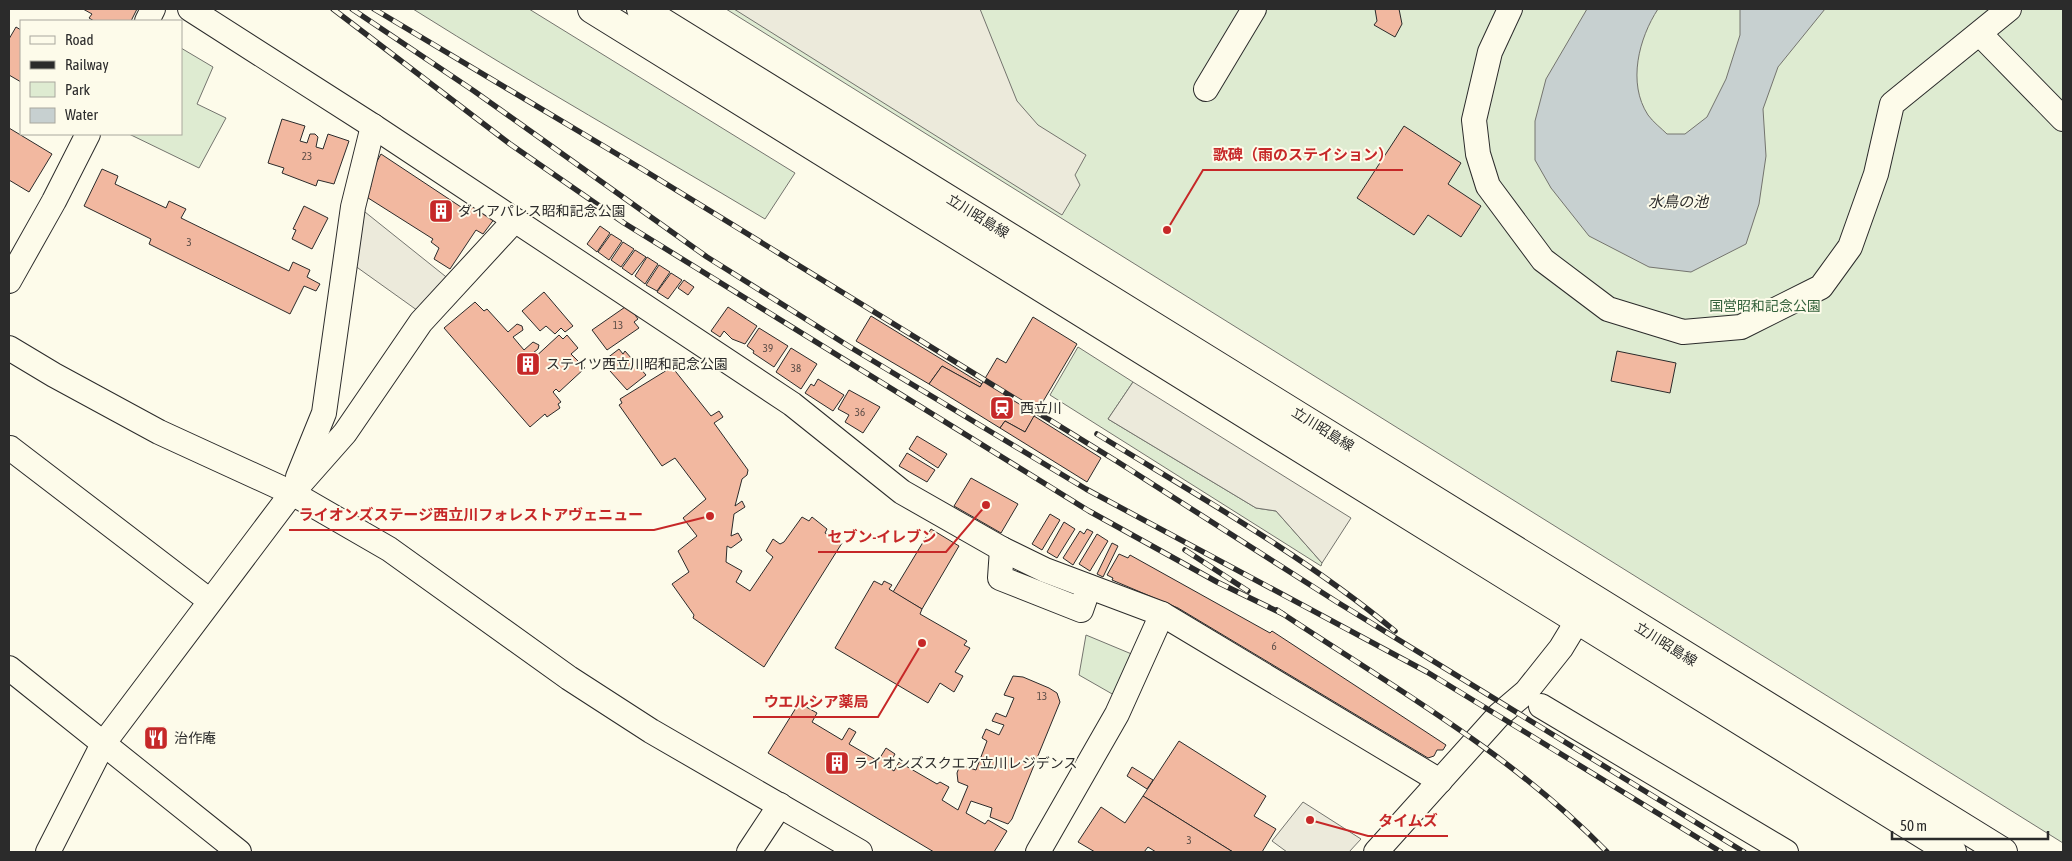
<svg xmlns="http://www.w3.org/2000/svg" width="2072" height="861" viewBox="0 0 2072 861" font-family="'Asap Condensed','Noto Sans JP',sans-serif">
<rect width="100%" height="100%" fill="#fdfbea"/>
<!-- green -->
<g fill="#deebd1" stroke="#74746e">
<path d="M413,9H529L795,173L765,219C648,149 529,82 413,9Z"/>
<path d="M726,9H2063V843Z"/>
<path d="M181,48L213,67L197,104L226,118L199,168L129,134H181Z"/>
<path d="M1078,347L1133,382L1108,419L1256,508L1276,511L1322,563L1321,566L1050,395Z"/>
<path d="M1086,635L1134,655L1114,695L1079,675Z"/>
</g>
<!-- parking -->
<g fill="#eceadb" stroke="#74746e">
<path d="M734,9H980L1017,101L1038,125L1086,155L1075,175L1080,185L1062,215Z"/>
<path d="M360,208L450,280L421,313L351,263Z"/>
<path d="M1133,382L1351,518L1322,563L1276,511L1256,508L1108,419Z"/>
<path d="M1303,802L1361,839L1349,852H1287L1272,841Z"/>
</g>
<!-- water -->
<path fill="#c7d0d0" stroke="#74746e" d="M1587,9H1658C1639,38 1627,83 1648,115C1653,122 1661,128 1667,134H1685L1707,117L1726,79L1740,35V9H1825L1778,67L1763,109L1766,156L1759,204L1746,244L1691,272L1649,267L1589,236L1551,188L1535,160V121L1546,79Z"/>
<!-- building -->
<g fill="#f2b8a0" stroke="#2b2b2b">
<path d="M83,9H137L131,21H94L89,18L92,14Z"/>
<path d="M1375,9H1399L1402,24L1395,37L1374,25L1377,21Z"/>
<path d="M16,27L21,30V82L9,75V39Z"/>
<path d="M282,119L305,126L300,141L307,143L310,134H315L318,137L316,147L323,149L328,134L349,141L334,184L318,180L316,186L282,173L284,168L268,163Z"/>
<path d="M1404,126L1461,163L1448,184L1481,206L1461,237L1428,215L1414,235L1357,198Z"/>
<path d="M9,128L52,154L29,192L9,180Z"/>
<path d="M381,154L464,209L471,197L498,214L483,234L476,230L450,269L434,259L439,248L431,242L433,239L365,196L371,186L368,183L371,172Z"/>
<path d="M102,169L118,176L115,184L166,208L169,201L186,209L181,218L289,271L293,262L310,270L307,277L320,284L316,291L304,286L290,314L149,244L151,239L84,206Z"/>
<path d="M304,206L328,218L312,249L292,239L296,230L293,229Z"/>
<path d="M600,226L610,233L597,252L587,244Z"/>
<path d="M611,234L622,241L609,260L598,252Z"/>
<path d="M623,242L634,249L621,267L611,260Z"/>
<path d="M635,250L646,257L632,275L622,268Z"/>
<path d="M647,257L658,264L645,284L635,276Z"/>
<path d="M659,265L670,272L657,291L646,285Z"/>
<path d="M671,273L682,280L668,299L657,292Z"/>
<path d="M684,280L694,287L688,295L678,288Z"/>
<path d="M544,292L573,326L565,332L561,328L555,334L546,326L540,331L522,311Z"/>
<path d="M475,302L484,311L487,309L508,332L517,324L522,326L523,330L513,337L524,350L533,342L539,345L538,349L528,357L532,360L559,335L563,339L567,335L578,348L571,354L585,368L559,392L556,389L553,392L561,402L558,404L560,408L547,417L545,414L530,427L444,328Z"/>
<path d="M628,305L638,319L634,322L639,328L607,350L592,330Z"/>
<path d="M728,307L757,326L745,344L732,339L724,331L720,337L711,331Z"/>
<path d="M871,316L982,384L980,387L942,366L929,384L856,341Z"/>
<path d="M1033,317L1077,344L1025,432L1005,421L1000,428L929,384L942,366L980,387L997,358L1006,363Z"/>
<path d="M759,328L788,346L774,367L753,353L754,351L747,346Z"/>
<path d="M791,348L817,364L801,389L776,372Z"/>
<path d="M619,349L623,354L625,351L646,375L627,390L602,362Z"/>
<path d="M1617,351L1676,363L1670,393L1611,381Z"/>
<path d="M672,367L711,416L719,411L723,417L714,423L748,470L747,475L742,479L735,506L742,501L745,507L734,514L731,536L738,533L742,540L731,548L727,546L726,562L742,571L736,582L750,591L773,557L766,551L773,539L780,544L784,542L802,517L809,521L812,517L827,529L825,533L842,543L764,667L693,618L694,615L672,584L689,572L678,551L697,536L683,518L706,499L675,458L662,466L619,405L622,403L620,399Z"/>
<path d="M818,379L844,395L833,411L805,393L811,384L814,386Z"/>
<path d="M849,390L880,407L863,433L845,422L849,415L838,409Z"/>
<path d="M1034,416L1101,458L1087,482L1000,428L1005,421L1025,432Z"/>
<path d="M917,436L947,454L938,468L909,449Z"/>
<path d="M907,453L935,470L927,482L899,466Z"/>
<path d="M971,478L1018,504L1001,533L954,506Z"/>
<path d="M1050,514L1060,520L1042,550L1032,544Z"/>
<path d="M1064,522L1075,529L1057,558L1047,552Z"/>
<path d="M931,529L959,546L922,609L893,592Z"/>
<path d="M1087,529L1093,532L1073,565L1063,558L1080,531L1084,534Z"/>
<path d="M1097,534L1108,541L1090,571L1079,564Z"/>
<path d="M1112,543L1118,546L1103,577L1097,574Z"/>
<path d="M1119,554L1128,558L1130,555L1270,633L1272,631L1446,745L1443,750H1437L1434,756L1428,758L1178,608L1112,580L1113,578L1107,575Z"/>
<path d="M874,581L882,585L884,581L892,585L889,589L922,609L920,614L967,641L964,645L970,648L955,672L963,676L954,692L940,683L928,703L835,648Z"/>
<path d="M1013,676L1023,677L1049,688L1057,693L1060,702L1012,819L1008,824L990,817L992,808L971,801L966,813L985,824L988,820L1007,831L994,852H934L768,753L799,703L817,713L812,722L842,740L849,728L856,732L849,744L878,761L886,748L895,754L888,767L894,771L899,762L937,784L940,782L949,787L942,800L958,810L968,786L958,782L957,773L960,765L976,770L987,741L982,738L986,729L999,735L1004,725L992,721L996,713L1006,717L1014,698L1004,695Z"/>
<path d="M1179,741L1266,796L1254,816L1276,829L1262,852H1233L1143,796Z"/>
<path d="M1132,767L1153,780L1147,789L1127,776Z"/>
<path d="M1143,796L1233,852H1156L1148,847L1144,852H1095L1078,842L1101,807L1125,823Z"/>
</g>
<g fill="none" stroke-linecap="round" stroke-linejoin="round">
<defs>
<g id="minor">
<path d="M190,9L373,126L792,404L902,492L1002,549L1045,570L1162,614L1440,781"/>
<path d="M1510,9L1490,52L1474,120L1478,154L1488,186L1543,260L1608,309L1683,332L1741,327L1821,287L1850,247L1876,174L1892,104L2009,9"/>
<path d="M147,21L153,9"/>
<path d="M1980,34L2063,119"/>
<path d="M1206,89L1254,9"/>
<path d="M9,281L54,201L88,134"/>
<path d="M9,348L54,375L159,432L292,493L389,549L569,678L651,731L860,852"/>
<path d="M9,450L10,448L210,601"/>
<path d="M298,477L324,413L353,207L373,126"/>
<path d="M1002,549L1000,578L1081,610L1089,587"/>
<path d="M9,668L239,852"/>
<path d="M1541,706L1786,852"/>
<path d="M48,852L103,744L292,493L345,433L421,322L514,221"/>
<path d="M749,852L780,805"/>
<path d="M1038,852L1117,714L1162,614"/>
<path d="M1376,852L1499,715L1526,692L1561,648L1587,605"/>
</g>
<g id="major">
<path d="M592,9L1952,852"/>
<path d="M641,9L2003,852"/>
</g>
</defs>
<!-- minor casing -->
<use href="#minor" stroke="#2b2b2b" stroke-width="26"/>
<!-- major casing -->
<use href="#major" stroke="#2b2b2b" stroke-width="30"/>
<!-- minor -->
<use href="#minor" stroke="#fdfbea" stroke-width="24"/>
<!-- major -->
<use href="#major" stroke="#fdfbea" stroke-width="28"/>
<defs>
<g id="rail">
<path d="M333,9L510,144L624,223L1089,511L1217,582L1283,614"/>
<path d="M352,9L474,91L707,257L850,347L1086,489L1427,672L1721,852"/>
<path d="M374,9L642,169L1118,462L1337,602L1744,852"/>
<path d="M1097,434C1198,496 1303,555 1395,631"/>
<path d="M1185,550L1248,591"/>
<path d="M1277,610C1391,686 1511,753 1607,852"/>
</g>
</defs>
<!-- rail casing -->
<use href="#rail" stroke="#2b2b2b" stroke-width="5.5"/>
<!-- rail -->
<use href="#rail" stroke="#fdfbea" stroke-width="4" stroke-dasharray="11" stroke-linecap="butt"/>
</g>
<!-- icons -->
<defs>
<symbol id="building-square" viewBox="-11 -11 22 22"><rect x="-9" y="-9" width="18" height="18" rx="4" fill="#c62828" stroke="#fdfbea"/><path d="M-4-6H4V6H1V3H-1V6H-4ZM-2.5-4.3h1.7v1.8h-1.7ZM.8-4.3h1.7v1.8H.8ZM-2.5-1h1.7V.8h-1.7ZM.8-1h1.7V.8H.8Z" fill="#fff"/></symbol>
<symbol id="station-square" viewBox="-11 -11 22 22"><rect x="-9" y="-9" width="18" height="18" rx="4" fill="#c62828" stroke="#fdfbea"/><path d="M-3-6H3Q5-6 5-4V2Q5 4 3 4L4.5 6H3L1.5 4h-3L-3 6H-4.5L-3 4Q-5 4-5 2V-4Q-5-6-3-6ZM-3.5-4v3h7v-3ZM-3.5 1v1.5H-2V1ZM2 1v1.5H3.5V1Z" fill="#fff"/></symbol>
<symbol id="restaurant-square" viewBox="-11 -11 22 22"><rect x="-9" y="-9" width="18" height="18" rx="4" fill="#c62828" stroke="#fdfbea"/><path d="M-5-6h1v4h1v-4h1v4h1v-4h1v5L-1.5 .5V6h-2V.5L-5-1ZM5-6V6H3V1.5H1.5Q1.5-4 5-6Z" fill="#fff"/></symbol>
</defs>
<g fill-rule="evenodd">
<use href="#building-square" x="427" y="197" width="28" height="28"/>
<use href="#building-square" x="514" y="350" width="28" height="28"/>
<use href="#station-square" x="988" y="394" width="28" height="28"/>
<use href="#restaurant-square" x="142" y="724" width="28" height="28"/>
<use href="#building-square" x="823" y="749" width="28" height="28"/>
</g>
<g text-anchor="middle" stroke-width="4" stroke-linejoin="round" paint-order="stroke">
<!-- number labels -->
<g font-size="11" fill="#5d4e48">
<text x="307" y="160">23</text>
<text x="189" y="246">3</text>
<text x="618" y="329">13</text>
<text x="768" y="352">39</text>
<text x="796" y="372">38</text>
<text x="860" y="416">36</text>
<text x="1274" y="650">6</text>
<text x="1042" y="700">13</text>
<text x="1189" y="844">3</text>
</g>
<!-- poi labels -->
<g font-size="14" fill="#2b2b2b" stroke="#fdfbea" text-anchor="start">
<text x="458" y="216">ダイアパレス昭和記念公園</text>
<text x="546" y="369">ステイツ西立川昭和記念公園</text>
<text x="1020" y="413">西立川</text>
<text x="174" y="743">治作庵</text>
<text x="854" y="768">ライオンズスクエア立川レジデンス</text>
</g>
<!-- street labels -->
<g font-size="14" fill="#2b2b2b" stroke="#fdfbea">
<text transform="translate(978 216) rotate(32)" y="5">立川昭島線</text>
<text transform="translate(1323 429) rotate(32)" y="5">立川昭島線</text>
<text transform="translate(1666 644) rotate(32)" y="5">立川昭島線</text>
</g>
<!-- park labels -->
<g font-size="14" fill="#34623c" stroke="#fdfbea">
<text x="1765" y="311">国営昭和記念公園</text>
</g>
<!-- water labels -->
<g font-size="15" font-style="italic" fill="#2b2b2b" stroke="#fdfbea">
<text x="1678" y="207">水鳥の池</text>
</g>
</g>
<!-- callouts -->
<path fill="none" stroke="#c62828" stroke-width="2" d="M1167 230L1203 170H1403M710 516L654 530H289M986 505L946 552H818M922 643L878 717H753M1310 820L1368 836H1448"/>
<g fill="#c62828" stroke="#fdfbea" stroke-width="2">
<circle cx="1167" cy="230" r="5"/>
<circle cx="710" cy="516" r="5"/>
<circle cx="986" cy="505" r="5"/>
<circle cx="922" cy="643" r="5"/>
<circle cx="1310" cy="820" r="5"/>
</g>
<g font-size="15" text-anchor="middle" font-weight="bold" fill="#c62828" stroke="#fdfbea" stroke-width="4" stroke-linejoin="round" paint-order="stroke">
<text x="1303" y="160">歌碑（雨のステイション）</text>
<text x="471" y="520">ライオンズステージ西立川フォレストアヴェニュー</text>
<text x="882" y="542">セブン-イレブン</text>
<text x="816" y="707">ウエルシア薬局</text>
<text x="1408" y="826">タイムズ</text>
</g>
<!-- border -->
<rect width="2072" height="861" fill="none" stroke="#2b2b2b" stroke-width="20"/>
<!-- legend -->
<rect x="20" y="20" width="162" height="115" fill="#fdfbea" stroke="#a9a89e"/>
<rect x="30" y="36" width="25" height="8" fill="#fdfbea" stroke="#a9a89e"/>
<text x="65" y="45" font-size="15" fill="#2b2b2b">Road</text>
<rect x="30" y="61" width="25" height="8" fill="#2b2b2b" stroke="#a9a89e"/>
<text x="65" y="70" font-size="15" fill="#2b2b2b">Railway</text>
<rect x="30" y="82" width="25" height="15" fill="#deebd1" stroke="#a9a89e"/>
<text x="65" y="95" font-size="15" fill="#2b2b2b">Park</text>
<rect x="30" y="108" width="25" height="15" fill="#c7d0d0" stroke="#a9a89e"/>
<text x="65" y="120" font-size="15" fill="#2b2b2b">Water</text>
<!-- scale -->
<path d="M1892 831v8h156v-8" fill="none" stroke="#2b2b2b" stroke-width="2.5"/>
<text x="1900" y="831" font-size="15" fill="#2b2b2b" stroke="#fdfbea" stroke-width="4" paint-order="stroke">50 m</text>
</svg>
